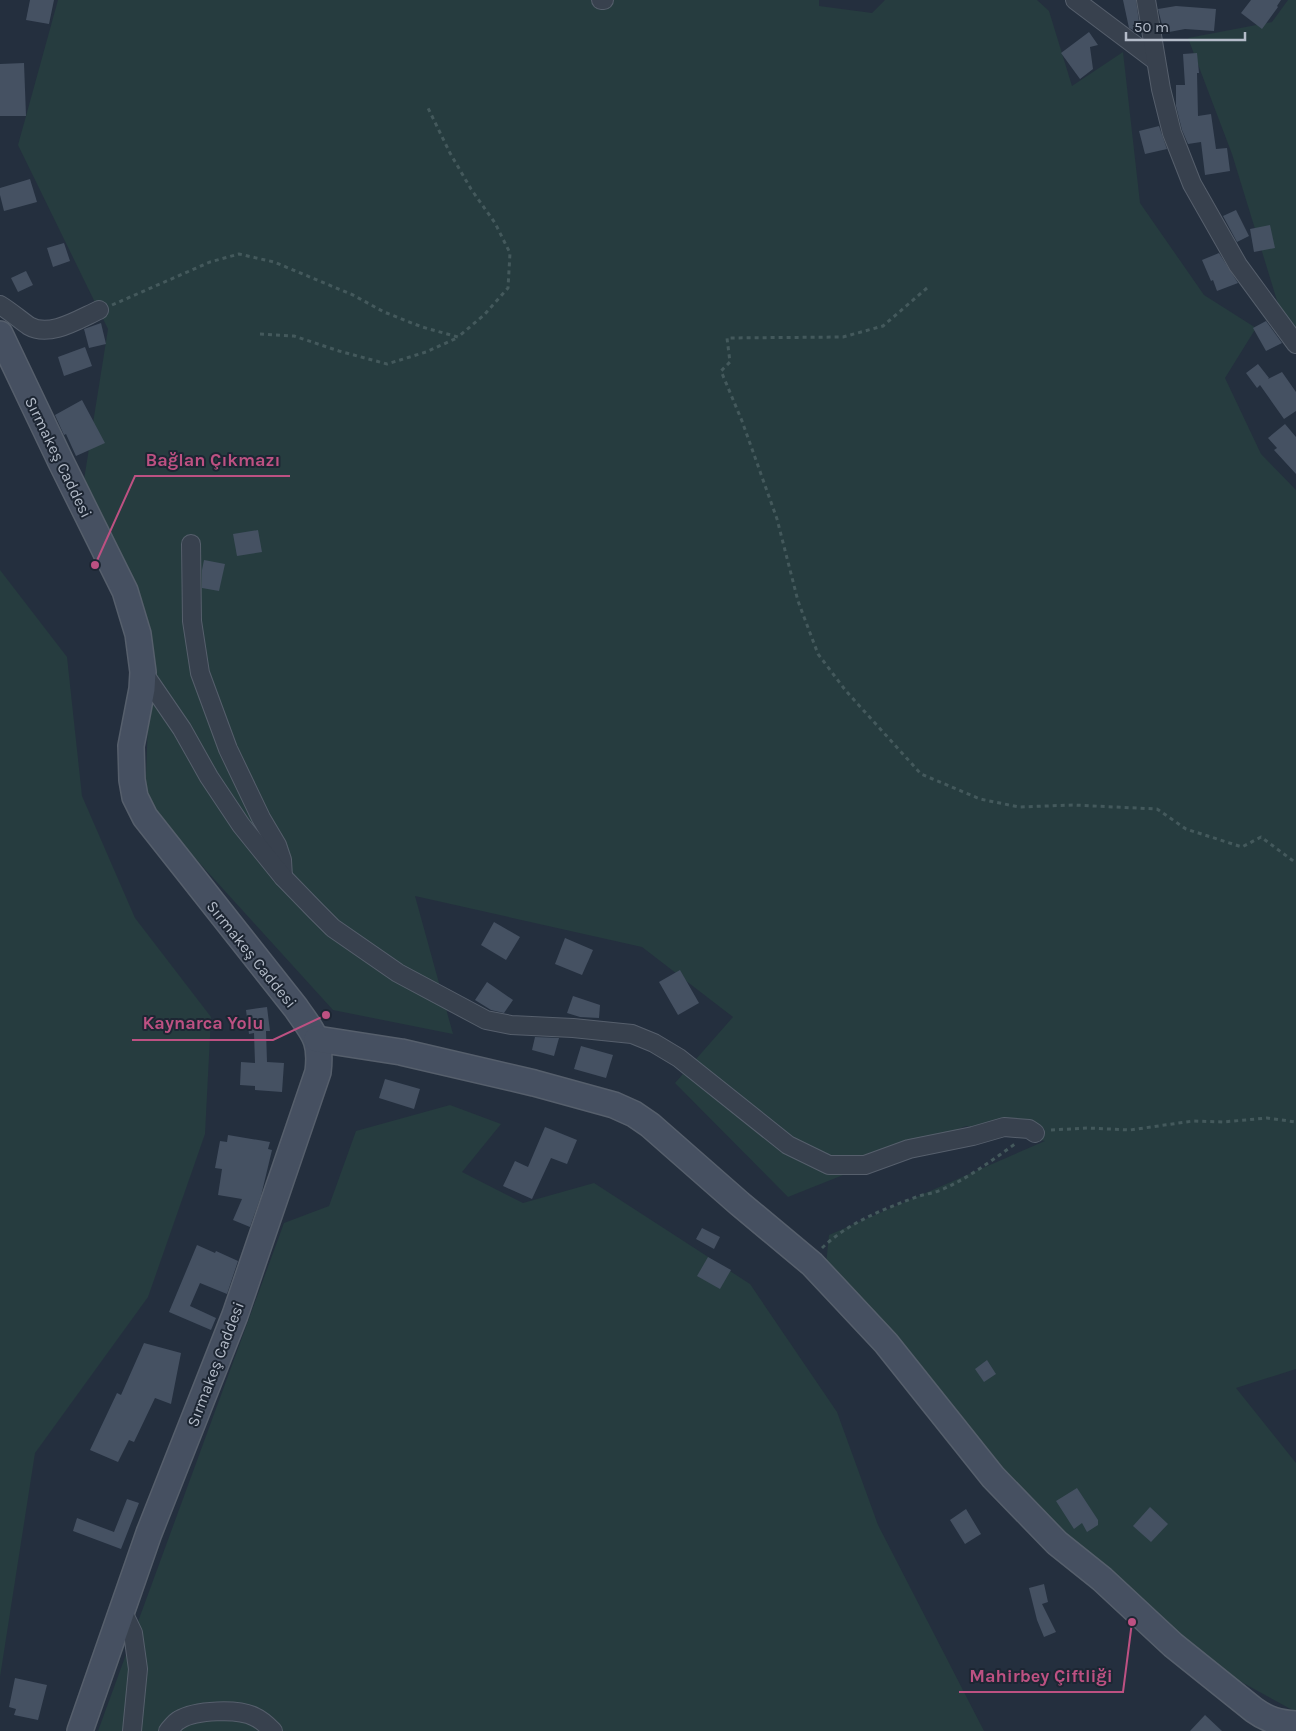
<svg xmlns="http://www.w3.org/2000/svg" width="1296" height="1731" viewBox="0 0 1296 1731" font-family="Karla,sans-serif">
<rect width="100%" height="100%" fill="#242f3e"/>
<!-- green -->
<g fill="#263c3f">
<path d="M58,0H819V6L872,13L885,0H1037L1049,11L1072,86L1123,52L1140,203L1204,295L1256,328L1225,378L1261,454L1296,490V1369L1236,1388L1296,1463V1712L1223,1672L1078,1551L988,1461L826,1265L829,1235L1045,1141L966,1126L788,1197L675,1083L733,1017L642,947L415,896L453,1034L333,1010L145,803L151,639L83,486L108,329L18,145Z"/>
<path d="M1288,0H1296V332L1283,320L1232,154L1188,38L1272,22Z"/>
<path d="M0,570L67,657L82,796L135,918L211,1017L205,1134L148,1297L35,1453L0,1677Z"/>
<path d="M450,1105L501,1124L462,1172L523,1203L594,1183L750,1284L837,1412L878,1525L984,1731H98L284,1223L329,1206L356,1131Z"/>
</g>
<!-- building -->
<g fill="#455162">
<path d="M30,0H54L49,24L26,20Z"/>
<path d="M1123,0H1136L1140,29L1133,30L1129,28Z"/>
<path d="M1251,0H1281L1277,6L1278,7L1262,29L1241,13Z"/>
<path d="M1176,6L1216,9L1214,31L1185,29L1164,33L1158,9Z"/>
<path d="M1089,32L1098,45L1090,47L1093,69L1080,79L1061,53Z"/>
<path d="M1197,53L1199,73H1197L1198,116L1211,114L1216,149L1227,148L1230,171L1205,175L1201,142L1188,144L1182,130L1176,106V85H1185L1183,54Z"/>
<path d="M24,63L26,116H0V64Z"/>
<path d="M1159,126L1167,149L1145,154L1139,131Z"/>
<path d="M30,179L37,202L4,211L0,195V188Z"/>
<path d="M1236,210L1249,236L1237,242L1223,216Z"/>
<path d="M1270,225L1275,248L1254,252L1250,229Z"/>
<path d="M64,243L70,261L53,267L47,248Z"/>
<path d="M1219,253L1238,283L1217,291L1213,280L1211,281L1202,260Z"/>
<path d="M26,271L33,285L18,292L11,278Z"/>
<path d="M1266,321L1282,343L1266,351L1253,328Z"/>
<path d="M101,323L106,344L89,348L84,329Z"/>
<path d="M85,347L92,366L64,376L58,357Z"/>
<path d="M1258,364L1269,378L1268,379L1282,372L1296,392V411L1284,419L1260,385L1257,388L1246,373Z"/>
<path d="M82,400L105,443L76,456L66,434L64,435L55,415Z"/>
<path d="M1285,424L1296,437V474L1274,450L1277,448L1268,438Z"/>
<path d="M258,530L262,552L237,556L233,534Z"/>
<path d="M204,560L225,564L219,591L202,588V570Z"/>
<path d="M494,922L520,937L506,960L481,945Z"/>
<path d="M565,938L593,950L582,975L555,964Z"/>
<path d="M680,970L699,1003L678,1015L659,982Z"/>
<path d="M487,982L513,1000L504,1013L491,1010L475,1000Z"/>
<path d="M573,996L600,1005L599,1018L580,1017L567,1013Z"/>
<path d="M267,1007L270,1031H266L267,1062L284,1063L282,1092L255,1090V1086L240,1085L241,1062L255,1063L254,1033L249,1034L246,1010Z"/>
<path d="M535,1037L559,1038L554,1056L532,1050Z"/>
<path d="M581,1046L613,1055L606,1078L574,1069Z"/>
<path d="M385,1079L420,1089L414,1109L379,1098Z"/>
<path d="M545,1127L577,1140L567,1164L551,1158L532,1199L503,1186L515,1161L528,1167Z"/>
<path d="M228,1135L270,1142L268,1149L272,1150L261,1196L250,1227L233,1220L242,1199L218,1195L222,1169L215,1168L220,1141L227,1142Z"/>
<path d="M702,1228L720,1237L714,1249L696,1239Z"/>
<path d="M197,1245L215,1253L216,1251L238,1261L227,1294L200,1283L190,1306L216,1318L211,1330L169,1312Z"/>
<path d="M708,1257L731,1270L720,1289L697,1276Z"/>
<path d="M144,1343L181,1353L171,1404L155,1398L134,1442L129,1440L118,1462L90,1450L117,1393L121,1395Z"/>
<path d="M987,1360L996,1374L984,1382L975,1369Z"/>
<path d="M1077,1488L1098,1520V1525L1087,1532L1082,1523L1074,1529L1056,1501Z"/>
<path d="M127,1499L139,1503L121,1549L73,1531L77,1518L114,1532Z"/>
<path d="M1150,1507L1168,1524L1151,1542L1133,1526Z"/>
<path d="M966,1509L981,1534L965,1544L950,1520Z"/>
<path d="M1044,1584L1048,1602L1042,1604L1056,1632L1044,1637L1037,1620L1029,1588Z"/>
<path d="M15,1678L47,1685L38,1720L14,1715L16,1709L9,1707Z"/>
<path d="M1205,1715L1222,1731H1190Z"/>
</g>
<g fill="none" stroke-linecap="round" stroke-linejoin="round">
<defs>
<g id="street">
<path d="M601,0H604"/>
<path d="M1075,0L1156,61"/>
<path d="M1146,0L1161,89L1172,133L1192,184L1238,265L1296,344"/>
<path d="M0,305C10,311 19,319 29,326C50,338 79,319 99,310"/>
<path d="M191,544L192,621L200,673L228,749L261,818L277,845L282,860L283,877"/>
<path d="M143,672L182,729L209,777L241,825L283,877L316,911L333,928L398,973L486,1020L511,1025L573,1028L632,1034L654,1043L679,1058L788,1145L829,1165H865L909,1149L973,1136L1004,1127L1029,1129L1035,1133"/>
<path d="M122,1610L133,1633L138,1669L132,1731"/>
<path d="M168,1731C171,1728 175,1722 179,1720C195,1710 239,1708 255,1717C262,1720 268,1726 273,1731"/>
</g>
<g id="secondary">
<path d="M0,334L61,462L125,591L138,634L143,672L142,689L131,746L132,780L135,797L145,817L296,1008C313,1033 322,1039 318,1072L235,1315L149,1533L80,1731"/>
<path d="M317,1039L401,1052L534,1083L614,1105L634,1114L650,1125L740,1204L812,1264L886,1343L993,1477L1057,1543L1102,1579L1173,1645L1254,1710C1268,1720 1279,1723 1296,1724"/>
</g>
</defs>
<!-- street casing -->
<use href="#street" stroke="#565f6c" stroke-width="20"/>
<!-- secondary casing -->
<use href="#secondary" stroke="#565f6c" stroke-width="28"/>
<!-- path -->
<g stroke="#44595c" stroke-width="3" stroke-dasharray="4 4" stroke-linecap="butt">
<path d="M927,288L883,326L843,337L727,338L730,362L721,371L742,421L777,519L798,601L818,654L846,691L921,774L980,799L1019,807L1073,805L1157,809L1186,829L1242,847L1261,837L1296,863"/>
<path d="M112,305L210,262L239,254L274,262L353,295L384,312L422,327L458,337L484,315L508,288L510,253L495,223L471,189L450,153L428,108"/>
<path d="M260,334L294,336L339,351L387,364L426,352L457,338"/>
<path d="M1051,1130L1088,1128L1130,1130L1193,1121L1223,1122L1267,1118L1296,1122"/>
<path d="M822,1248C849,1222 884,1209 919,1196C926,1194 934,1193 941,1190C967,1179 991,1161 1015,1144"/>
</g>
<!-- street -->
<use href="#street" stroke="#38414e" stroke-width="18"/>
<!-- secondary -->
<use href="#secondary" stroke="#465061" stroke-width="25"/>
</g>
<g text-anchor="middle" stroke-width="4" stroke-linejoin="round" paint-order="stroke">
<!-- street labels -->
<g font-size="16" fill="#b4bcc9" stroke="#1d2633">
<text transform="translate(59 457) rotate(64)" y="6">Sırmakeş Caddesi</text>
<text transform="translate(252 954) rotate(51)" y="6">Sırmakeş Caddesi</text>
<text transform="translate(215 1364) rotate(-69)" y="6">Sırmakeş Caddesi</text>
</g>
</g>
<!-- callouts -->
<path fill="none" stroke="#bd5182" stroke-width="2" d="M95 565L135 476H290M326 1015L273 1040H132M1132 1622L1123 1692H959"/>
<g fill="#bd5182" stroke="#1d2633" stroke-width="2">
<circle cx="95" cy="565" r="5"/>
<circle cx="326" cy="1015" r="5"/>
<circle cx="1132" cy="1622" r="5"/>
</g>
<g font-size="18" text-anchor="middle" font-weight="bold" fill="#bd5182" stroke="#1d2633" stroke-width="4" stroke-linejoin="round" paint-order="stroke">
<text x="213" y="466">Bağlan Çıkmazı</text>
<text x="203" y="1029">Kaynarca Yolu</text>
<text x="1041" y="1682">Mahirbey Çiftliği</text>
</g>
<!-- scale -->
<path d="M1126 32v8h119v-8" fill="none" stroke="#b4bcc9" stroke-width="2.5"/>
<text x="1134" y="32" font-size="15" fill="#b4bcc9" stroke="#1d2633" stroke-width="4" paint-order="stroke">50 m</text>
</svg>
